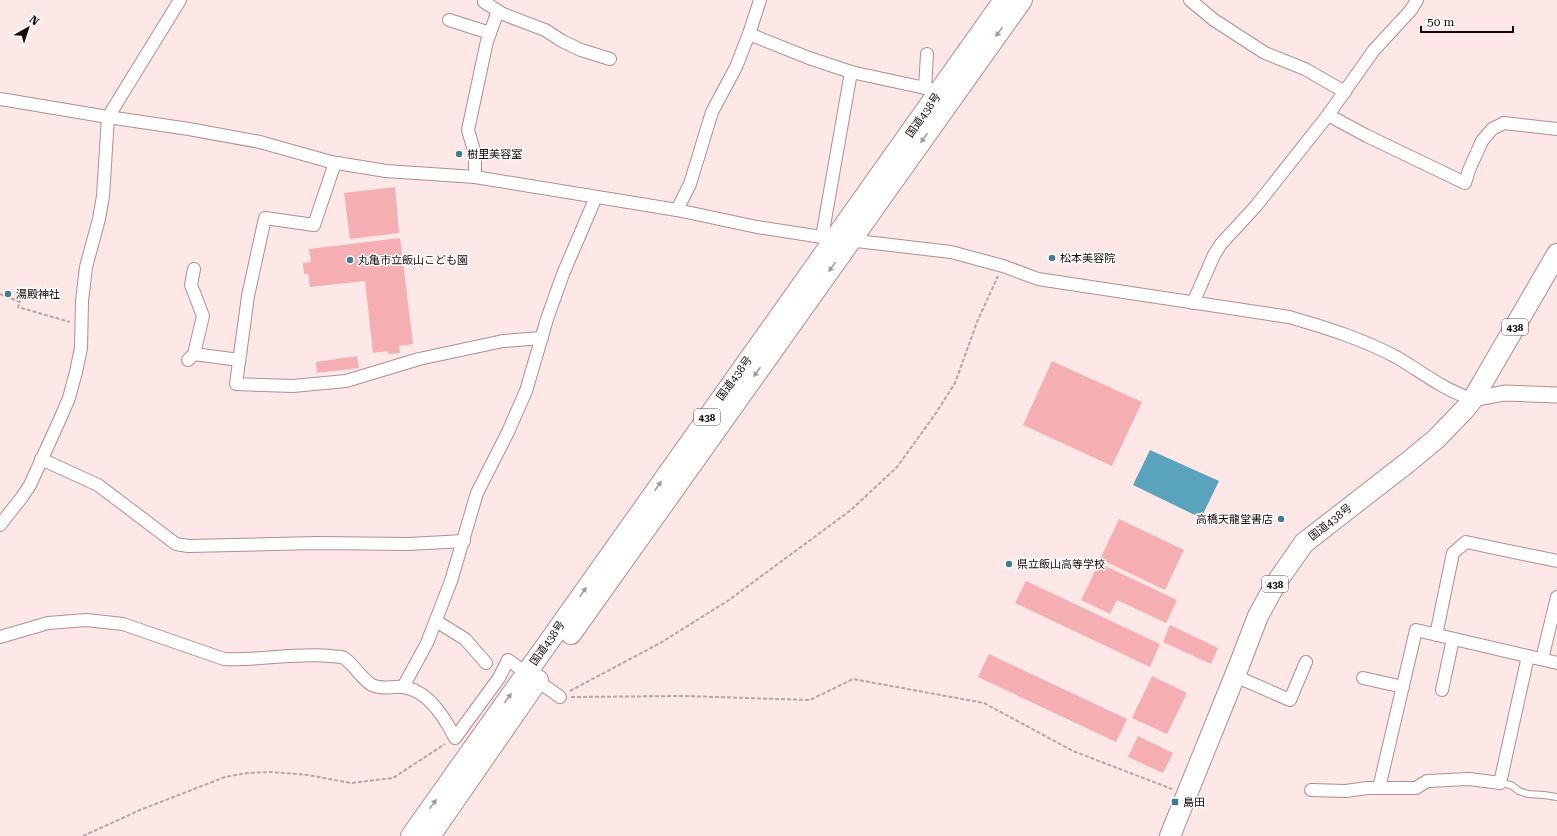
<svg xmlns="http://www.w3.org/2000/svg" width="1557" height="836" viewBox="0 0 1557 836" font-family="'Roboto Serif','Noto Sans JP',serif">
<rect width="100%" height="100%" fill="#fee7e7"/>
<!-- water -->
<path fill="#59a4bc" d="M1150,450L1219,481L1201,518L1133,485Z"/>
<!-- building -->
<g fill="#f5afb3">
<path d="M395,187L399,233L350,239L344,193Z"/>
<path d="M400,238L413,344L399,346L400,353L388,354V351L373,353L365,281L310,287L308,274H304L303,263L311,262L309,249Z"/>
<path d="M357,356L359,368L317,373L316,362Z"/>
<path d="M1052,361L1142,402L1112,466L1023,425Z"/>
<path d="M1119,519L1184,550L1165,590L1100,559Z"/>
<path d="M1099,563L1177,600L1166,623L1117,600L1110,614L1081,600Z"/>
<path d="M1026,581L1160,644L1150,667L1015,603Z"/>
<path d="M1170,625L1218,648L1211,664L1163,642Z"/>
<path d="M989,654L1127,719L1116,742L978,677Z"/>
<path d="M1152,676L1187,693L1167,734L1132,718Z"/>
<path d="M1138,736L1173,753L1163,773L1128,757Z"/>
</g>
<g fill="none" stroke-linecap="round" stroke-linejoin="round">
<defs>
<path id="service" d="M1500,783L1511,785L1519,791L1528,794L1544,795L1557,797"/>
<g id="minor">
<path d="M180,0L108,117L189,129L260,142L331,162L386,171L475,177L677,210L757,227L822,237L951,252L1003,266L1038,279L1289,317C1327,328 1363,339 1398,358C1422,372 1445,391 1473,399"/>
<path d="M484,0V2L503,14L545,30L562,41L581,50L610,59"/>
<path d="M1190,0L1214,20L1265,53L1305,69L1345,92"/>
<path d="M449,20L490,33"/>
<path d="M749,34L809,58L851,72L822,237"/>
<path d="M851,72L939,91"/>
<path d="M925,88L927,54"/>
<path d="M0,99L108,117L103,196L99,219L86,267L82,301L81,348L76,372L69,398L60,419L30,485L22,497L0,525"/>
<path d="M1328,115L1367,136L1465,183L1469,170L1482,141L1492,129L1504,123L1557,129"/>
<path d="M335,163L314,225L265,218L248,296L236,384L293,386L346,381L419,359L503,341L542,338"/>
<path d="M475,177V154L468,130L487,41L498,11"/>
<path d="M677,210L690,184L712,112L736,67L749,34L760,0"/>
<path d="M1193,303L1214,255L1221,244L1256,206L1328,115L1374,50L1411,10L1417,0"/>
<path d="M194,354L239,360"/>
<path d="M188,360L194,354L203,316L191,285L194,269"/>
<path d="M41,459L98,485L176,544L188,546L316,543L409,544L464,541"/>
<path d="M436,621L465,639L486,663"/>
<path d="M1436,635L1453,553L1466,542L1557,561"/>
<path d="M0,637L48,623L86,620L123,624L224,659C260,661 296,652 331,656C335,657 341,656 344,658C353,663 362,680 372,685C382,690 392,686 402,687C427,689 445,718 455,738L499,678L508,660L560,697"/>
<path d="M1542,659L1557,597"/>
<path d="M1235,676L1290,700L1306,662"/>
<path d="M1363,678L1403,687"/>
<path d="M403,687L427,643L451,581L477,493L508,432L526,391L547,319L563,274L596,197"/>
<path d="M1442,690L1453,639"/>
<path d="M1379,788L1416,630L1557,663"/>
<path d="M1311,790L1346,791L1367,788H1416L1427,781L1469,779L1500,783L1528,656"/>
</g>
<path id="tertiary" d="M1473,399L1505,393L1557,395"/>
<g id="trunk">
<path d="M571,634L1022,0"/>
<path d="M411,836L1004,0"/>
<path d="M430,836L538,680"/>
<path d="M1170,836L1240,663L1258,616L1276,583L1304,543L1407,463L1436,439L1465,409L1473,399L1557,254"/>
</g>
</defs>
<!-- service casing -->
<use href="#service" stroke="#b18d8f" stroke-width="8"/>
<!-- minor casing -->
<use href="#minor" stroke="#b18d8f" stroke-width="14"/>
<!-- tertiary casing -->
<use href="#tertiary" stroke="#b18d8f" stroke-width="17"/>
<!-- trunk casing -->
<use href="#trunk" stroke="#b18d8f" stroke-width="22"/>
<!-- path -->
<g stroke="#b8a4a4" stroke-width="2" stroke-dasharray="4 2" stroke-linecap="butt">
<path d="M0,294L20,302L18,307L70,322"/>
<path d="M570,691L662,642L729,600L851,510L897,467L936,413L955,383L977,322L998,276"/>
<path d="M571,697L684,696L810,700L853,679L984,703L1073,751L1172,789"/>
<path d="M83,836L140,810L225,777L247,773L271,772L308,775L351,783L393,778L445,744"/>
</g>
<!-- service -->
<use href="#service" stroke="#fff" stroke-width="6"/>
<!-- minor -->
<use href="#minor" stroke="#fff" stroke-width="12"/>
<!-- tertiary -->
<use href="#tertiary" stroke="#fff" stroke-width="15"/>
<!-- trunk -->
<use href="#trunk" stroke="#fff" stroke-width="20"/>
</g>
<!-- one-way arrows -->
<defs><path id="oneway-solid" d="M-6-.8H1V-3.2L6.5 0L1 3.2V.8H-6Z"/></defs>
<g fill="#a19c9c">
<use href="#oneway-solid" transform="translate(999 32) rotate(125)"/>
<use href="#oneway-solid" transform="translate(924 138) rotate(125)"/>
<use href="#oneway-solid" transform="translate(832 267) rotate(125)"/>
<use href="#oneway-solid" transform="translate(757 372) rotate(125)"/>
<use href="#oneway-solid" transform="translate(658 486) rotate(-55)"/>
<use href="#oneway-solid" transform="translate(583 592) rotate(-55)"/>
<use href="#oneway-solid" transform="translate(508 698) rotate(-54)"/>
<use href="#oneway-solid" transform="translate(433 804) rotate(-54)"/>
</g>
<!-- markers -->
<g fill="#3d7d91" stroke="#fff" stroke-width="1.5">
<circle cx="459" cy="154" r="4"/>
<circle cx="1052" cy="258" r="4"/>
<circle cx="350" cy="260" r="4"/>
<circle cx="8" cy="294" r="4"/>
<circle cx="1281" cy="519" r="4"/>
<circle cx="1009" cy="564" r="4"/>
<rect x="1171" y="798" width="8" height="8" rx="2"/>
</g>
<g text-anchor="middle" stroke-width="3" stroke-linejoin="round" paint-order="stroke">
<!-- shield labels -->
<g fill="#fff" stroke="#5a5252" stroke-width="1">
<rect x="1502" y="319" width="26" height="16" rx="3"/>
<rect x="694" y="409" width="26" height="16" rx="3"/>
<rect x="1262" y="576" width="26" height="16" rx="3"/>
</g>
<g font-size="10" font-weight="bold" fill="#140808">
<text x="1515" y="331">438</text>
<text x="707" y="421">438</text>
<text x="1275" y="588">438</text>
</g>
<!-- street labels -->
<g font-size="11" fill="#140808" stroke="#fff">
<text transform="translate(923 115) rotate(-55)" y="4">国道438号</text>
<text transform="translate(734 378) rotate(-54)" y="4">国道438号</text>
<text transform="translate(1330 522) rotate(-38)" y="4">国道438号</text>
<text transform="translate(547 643) rotate(-55)" y="4">国道438号</text>
</g>
<!-- poi labels -->
<g font-size="11" fill="#140808" stroke="#fff" text-anchor="start">
<text x="467" y="158">樹里美容室</text>
<text x="1060" y="262">松本美容院</text>
<text x="358" y="264">丸亀市立飯山こども園</text>
<text x="16" y="298">湯殿神社</text>
<text x="1273" y="523" text-anchor="end">高橋天龍堂書店</text>
<text x="1017" y="568">県立飯山高等学校</text>
<text x="1183" y="806">島田</text>
</g>
</g>
<!-- north arrow -->
<g transform="translate(28 28) rotate(39)" stroke="#ffffff" stroke-width="3" paint-order="stroke">
<path d="M0-3L7 15L0 10L-7 15Z" fill="#140808"/>
<text y="-6" font-size="11" font-weight="bold" text-anchor="middle" fill="#140808">N</text>
</g>
<!-- scale -->
<path d="M1421 26v6h92v-6" fill="none" stroke="#140808" stroke-width="2"/>
<text x="1427" y="26" font-size="12" fill="#140808" stroke="#ffffff" stroke-width="3" paint-order="stroke">50 m</text>
</svg>
